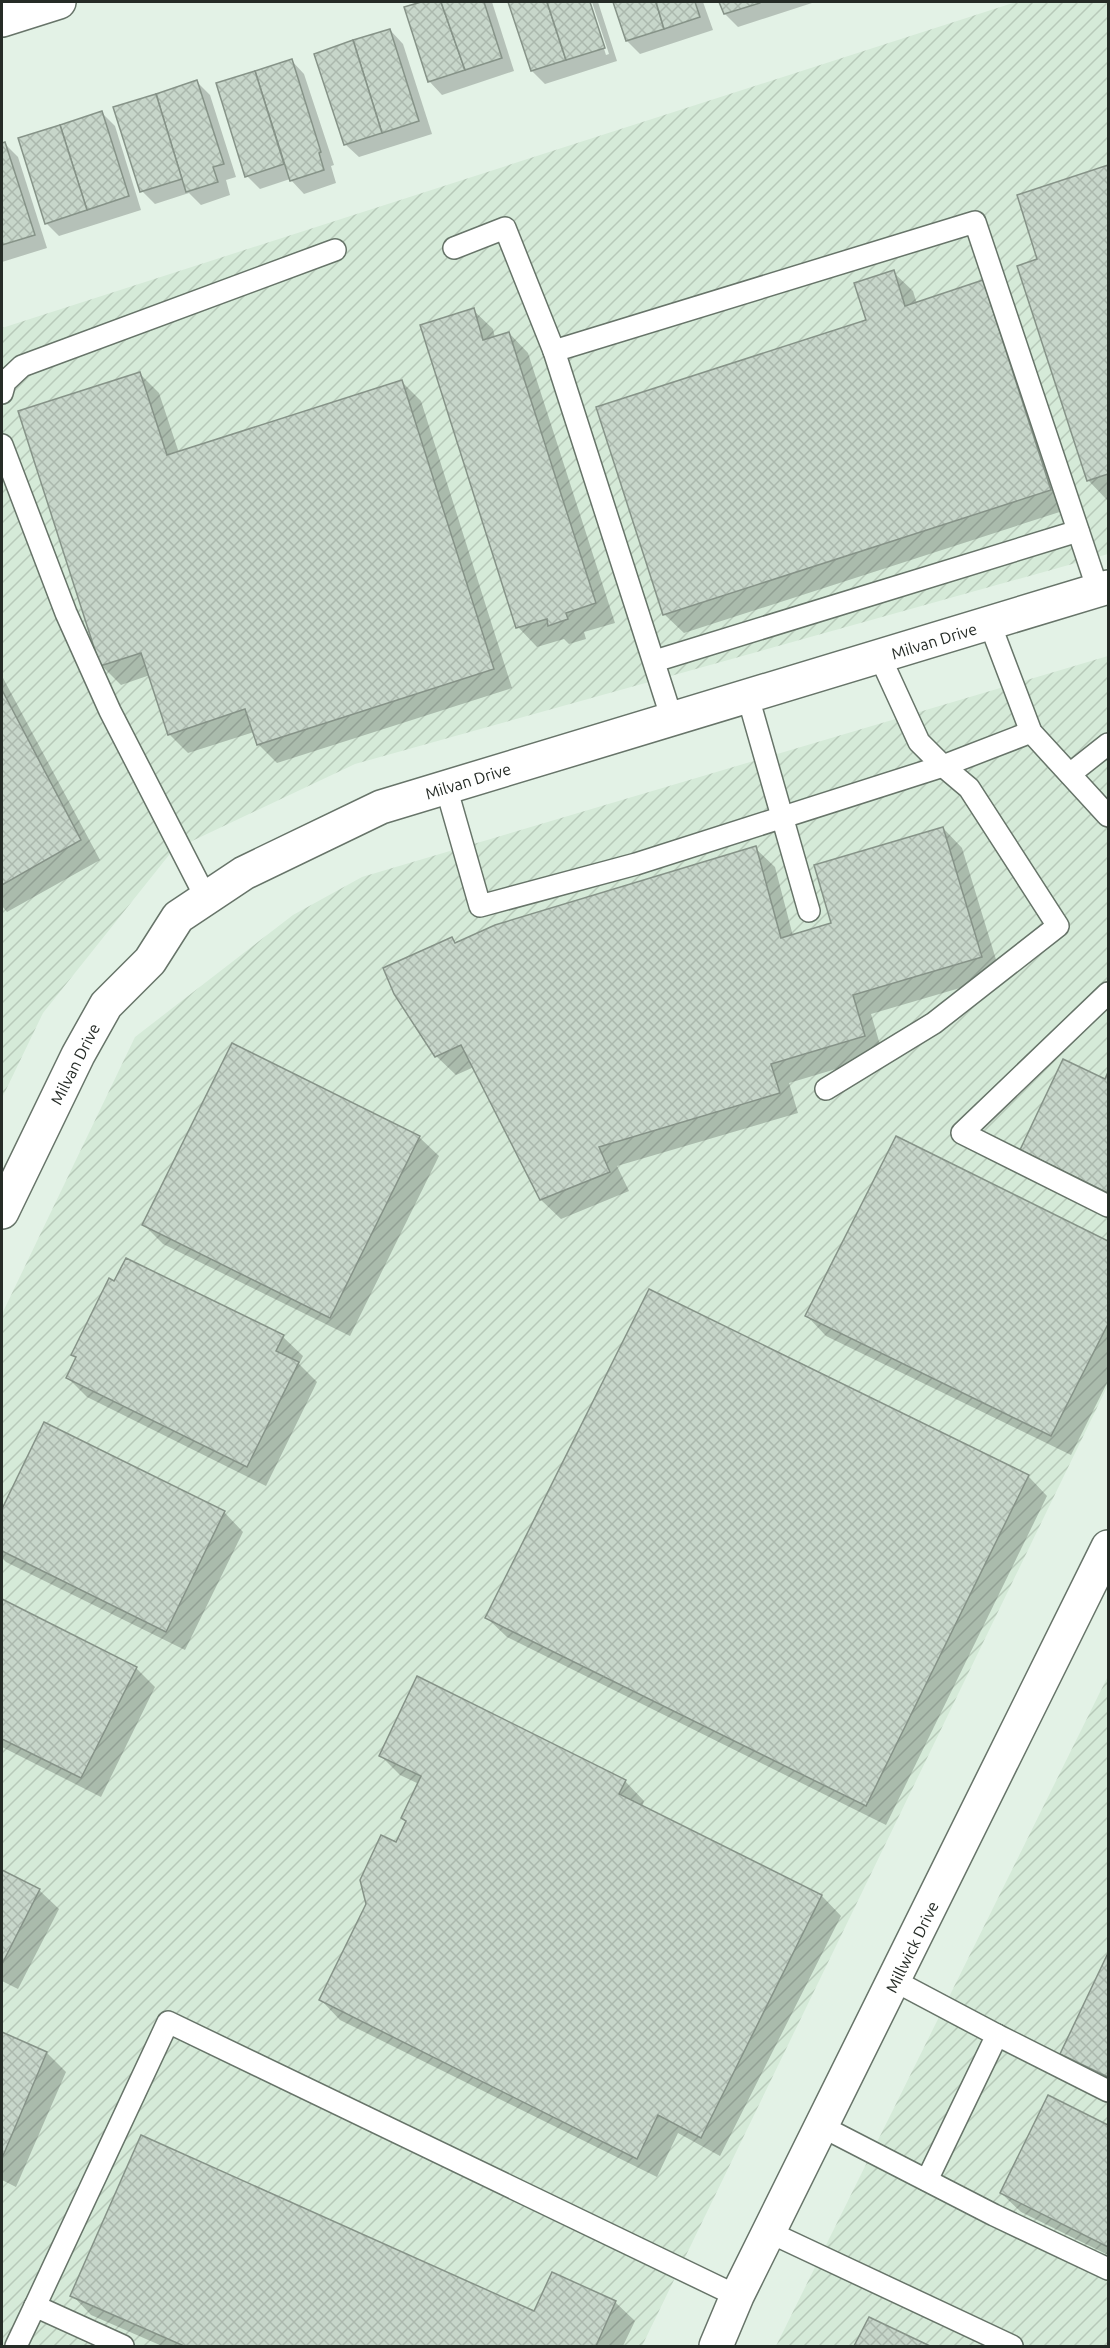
<svg xmlns="http://www.w3.org/2000/svg" width="1110" height="2348" viewBox="0 0 1110 2348" font-family="Ubuntu,sans-serif">
<defs>
<pattern id="industrial-furrows" width="10" height="10" patternUnits="userSpaceOnUse" patternTransform="scale(1.5)"><rect width="10" height="10" fill="#d5ead8"/><path d="M-1 1l2-2M0 10L10 0M9 11l2-2" fill="none" stroke="#b7c9b9"/></pattern>
<pattern id="building-cross-hatch" width="8" height="8" patternUnits="userSpaceOnUse" patternTransform="scale(1.5)"><rect width="8" height="8" fill="#c7d6ca"/><path d="M0 0l8 8M0 8l8-8" fill="none" stroke="#abb8ad"/></pattern>
</defs>
<rect width="100%" height="100%" fill="#e3f2e6"/>
<!-- industrial -->
<g fill="url(#industrial-furrows)">
<path d="M1016,2H1108V554L355,764L173,850L43,1013L2,1098V328Z"/>
<path d="M1108,656V1385L642,2346H2V1314L135,1037L293,915L362,877Z"/>
<path d="M1108,1676V2346H776Z"/>
</g>
<!-- shadow -->
<g fill="#0003">
<path d="M426,2H492L514,71L442,95L429,81L406,8Z"/>
<path d="M510,2H589L606,55L609,54L592,2H598L617,61L545,84L532,71Z"/>
<path d="M614,2H703L713,30L640,54L627,41Z"/>
<path d="M721,2H812V3L738,27L725,14Z"/>
<path d="M390,30L403,44L432,134L359,157L345,144Z"/>
<path d="M291,60L304,74L334,165L331,166L336,183L304,194L290,179L260,189L247,176L218,84Z"/>
<path d="M197,82L210,95L236,177L226,180L230,195L201,205L189,193L155,204L142,191L115,108Z"/>
<path d="M102,113L115,126L141,210L59,236L46,223Z"/>
<path d="M5,144L18,157L47,248L2,262V145Z"/>
<path d="M1108,167V499L1107,500L1088,480L1039,260L1019,196Z"/>
<path d="M893,272L913,291L917,304L983,282L1002,302L1069,509L684,633L664,614L868,321Z"/>
<path d="M473,310L493,329L495,338L509,333L528,353L615,623L584,632L586,639L569,644L564,639L537,647L518,627Z"/>
<path d="M140,374L159,393L179,453L402,382L421,401L512,688L277,763L258,744L254,732L188,753L169,734L150,675L121,685L101,665Z"/>
<path d="M2,676L100,860L7,912L2,906Z"/>
<path d="M943,828L962,848L1001,976L871,1014L883,1055L789,1083L798,1113L617,1166L629,1191L561,1219L541,1200L474,1067L456,1075L436,1056L452,939L456,944L755,848L775,867L793,936L832,924Z"/>
<path d="M1108,1075V1202L1041,1169L1022,1150L1106,1081Z"/>
<path d="M419,1137L439,1156L350,1336L163,1244L144,1225Z"/>
<path d="M896,1138L1108,1243V1381L1071,1455L826,1336L807,1316Z"/>
<path d="M283,1337L303,1356L299,1364L317,1382L266,1486L87,1397L68,1378L77,1358L73,1355Z"/>
<path d="M45,1424L224,1512L243,1532L185,1650L6,1562L2,1558V1513Z"/>
<path d="M1028,1476L1047,1496L886,1825L507,1637L487,1618Z"/>
<path d="M2,1601L136,1668L155,1687L101,1797L2,1747Z"/>
<path d="M381,1756L625,1781L644,1801L642,1807L822,1896L841,1916L720,2156L678,2133L657,2177L340,2020L321,2000L407,1822L419,1784L400,1775Z"/>
<path d="M2,1871L39,1890L59,1909L18,1989L2,1981Z"/>
<path d="M1108,1957V2086L1081,2073L1062,2053Z"/>
<path d="M2,2033L47,2053L66,2072L16,2187L2,2180Z"/>
<path d="M1049,2097L1108,2127V2255L1021,2212L1001,2193Z"/>
<path d="M72,2295L535,2313L615,2302L635,2321L623,2346H162L91,2315Z"/>
<path d="M870,2319L927,2346H856Z"/>
</g>
<!-- building -->
<g fill="url(#building-cross-hatch)" stroke="#869388" stroke-width="1.5">
<path d="M421,2H441L465,70L428,82L404,7Z"/>
<path d="M441,2H484L502,58L465,70Z"/>
<path d="M508,2H547L566,60L531,71Z"/>
<path d="M547,2H590L605,48L566,60Z"/>
<path d="M613,2H656L664,29L626,41Z"/>
<path d="M656,2H695L700,17L664,29Z"/>
<path d="M719,2H760V3L724,14Z"/>
<path d="M390,29L419,121L382,133L353,40Z"/>
<path d="M353,40L382,133L344,145L314,54Z"/>
<path d="M292,59L321,152L319,153L324,170L290,181L255,71Z"/>
<path d="M255,71L284,164L245,177L216,83Z"/>
<path d="M197,80L224,164L213,167L218,182L186,192L156,94Z"/>
<path d="M156,94L182,179L140,192L113,107Z"/>
<path d="M102,111L129,196L87,210L60,125Z"/>
<path d="M60,125L87,210L45,224L18,138Z"/>
<path d="M5,142L35,235L2,245V143Z"/>
<path d="M1108,165V474L1087,481L1017,266L1037,259L1017,195Z"/>
<path d="M894,270L905,306L983,280L1051,490L663,615L596,407L866,320L854,283Z"/>
<path d="M474,308L483,340L509,332L596,603L566,613L568,619L548,626L547,619L516,628L420,325Z"/>
<path d="M140,372L167,455L402,380L494,669L257,745L245,709L168,735L141,653L100,666L18,411Z"/>
<path d="M2,690L81,840L2,885Z"/>
<path d="M943,827L982,957L853,995L865,1036L771,1064L780,1093L599,1147L610,1172L540,1200L461,1045L435,1057L394,994L383,968L452,937L455,943L495,925L756,846L781,938L831,923L814,865Z"/>
<path d="M232,1043L420,1136L330,1318L142,1225Z"/>
<path d="M1063,1059L1105,1079L1108,1072V1193L1020,1150Z"/>
<path d="M896,1136L1108,1241V1324L1051,1436L805,1316Z"/>
<path d="M126,1258L284,1335L276,1351L299,1362L247,1467L66,1378L76,1357L71,1355L109,1278L114,1281Z"/>
<path d="M649,1289L1029,1475L866,1806L485,1618Z"/>
<path d="M44,1422L225,1511L166,1632L2,1551V1509Z"/>
<path d="M2,1599L137,1667L81,1778L2,1739Z"/>
<path d="M417,1676L626,1780L619,1794L822,1895L701,2138L658,2115L637,2159L319,2000L366,1904L360,1880L381,1835L396,1842L406,1821L401,1818L421,1776L379,1756Z"/>
<path d="M2,1870L40,1889L2,1964Z"/>
<path d="M1108,1953V2077L1060,2054Z"/>
<path d="M2,2032L47,2052L2,2158Z"/>
<path d="M1048,2095L1108,2125V2247L1000,2193Z"/>
<path d="M141,2135L534,2311L552,2272L616,2301L596,2346H184L70,2296Z"/>
<path d="M869,2317L930,2346H854Z"/>
</g>
<g fill="none" stroke-linecap="round" stroke-linejoin="round">
<defs>
<g id="service">
<path d="M454,248L505,228L554,351"/>
<path d="M2,393L5,382L22,366L335,250"/>
<path d="M2,445L66,613L110,711L206,898"/>
<path d="M990,624L1031,732L1108,816"/>
<path d="M655,661L1078,531"/>
<path d="M748,697L809,911"/>
<path d="M672,719L554,351L975,222L1098,590"/>
<path d="M1070,774L1108,744"/>
<path d="M446,787L480,906L636,864L943,766L1031,732"/>
<path d="M1108,993L962,1133L1108,1206"/>
<path d="M826,1089L934,1023L1058,926L969,788L943,766L919,742L880,657"/>
<path d="M895,1981L997,2035L927,2180"/>
<path d="M997,2035L1108,2091"/>
<path d="M821,2126L994,2215L1108,2269"/>
<path d="M769,2232L1012,2346"/>
<path d="M35,2306L168,2022L737,2296"/>
<path d="M16,2346L35,2306L123,2346"/>
</g>
<g id="minor">
<path d="M2,20L59,2"/>
<path d="M716,2346L737,2296L1108,1547"/>
</g>
<path id="tertiary" d="M2,1212L78,1055L106,1005L150,961L178,917L244,873L381,807L1108,587"/>
</defs>
<!-- service casing -->
<use href="#service" stroke="#677469" stroke-width="24"/>
<!-- minor casing -->
<use href="#minor" stroke="#677469" stroke-width="36"/>
<!-- tertiary casing -->
<use href="#tertiary" stroke="#677469" stroke-width="36"/>
<!-- service -->
<use href="#service" stroke="#fff" stroke-width="21"/>
<!-- minor -->
<use href="#minor" stroke="#fff" stroke-width="33"/>
<!-- tertiary -->
<use href="#tertiary" stroke="#fff" stroke-width="33"/>
</g>
<g text-anchor="middle" stroke-width="4.5" stroke-linejoin="round" paint-order="stroke">
<!-- street labels -->
<g font-size="16" fill="#252b26" stroke="#fff">
<text transform="translate(934 641) rotate(-17)" y="6">Milvan Drive</text>
<text transform="translate(468 781) rotate(-17)" y="6">Milvan Drive</text>
<text transform="translate(75 1064) rotate(-63)" y="6">Milvan Drive</text>
<text transform="translate(912 1947) rotate(-64)" y="6">Millwick Drive</text>
</g>
</g>
<!-- border -->
<rect width="1110" height="2348" fill="none" stroke="#252b26" stroke-width="6"/>
</svg>
